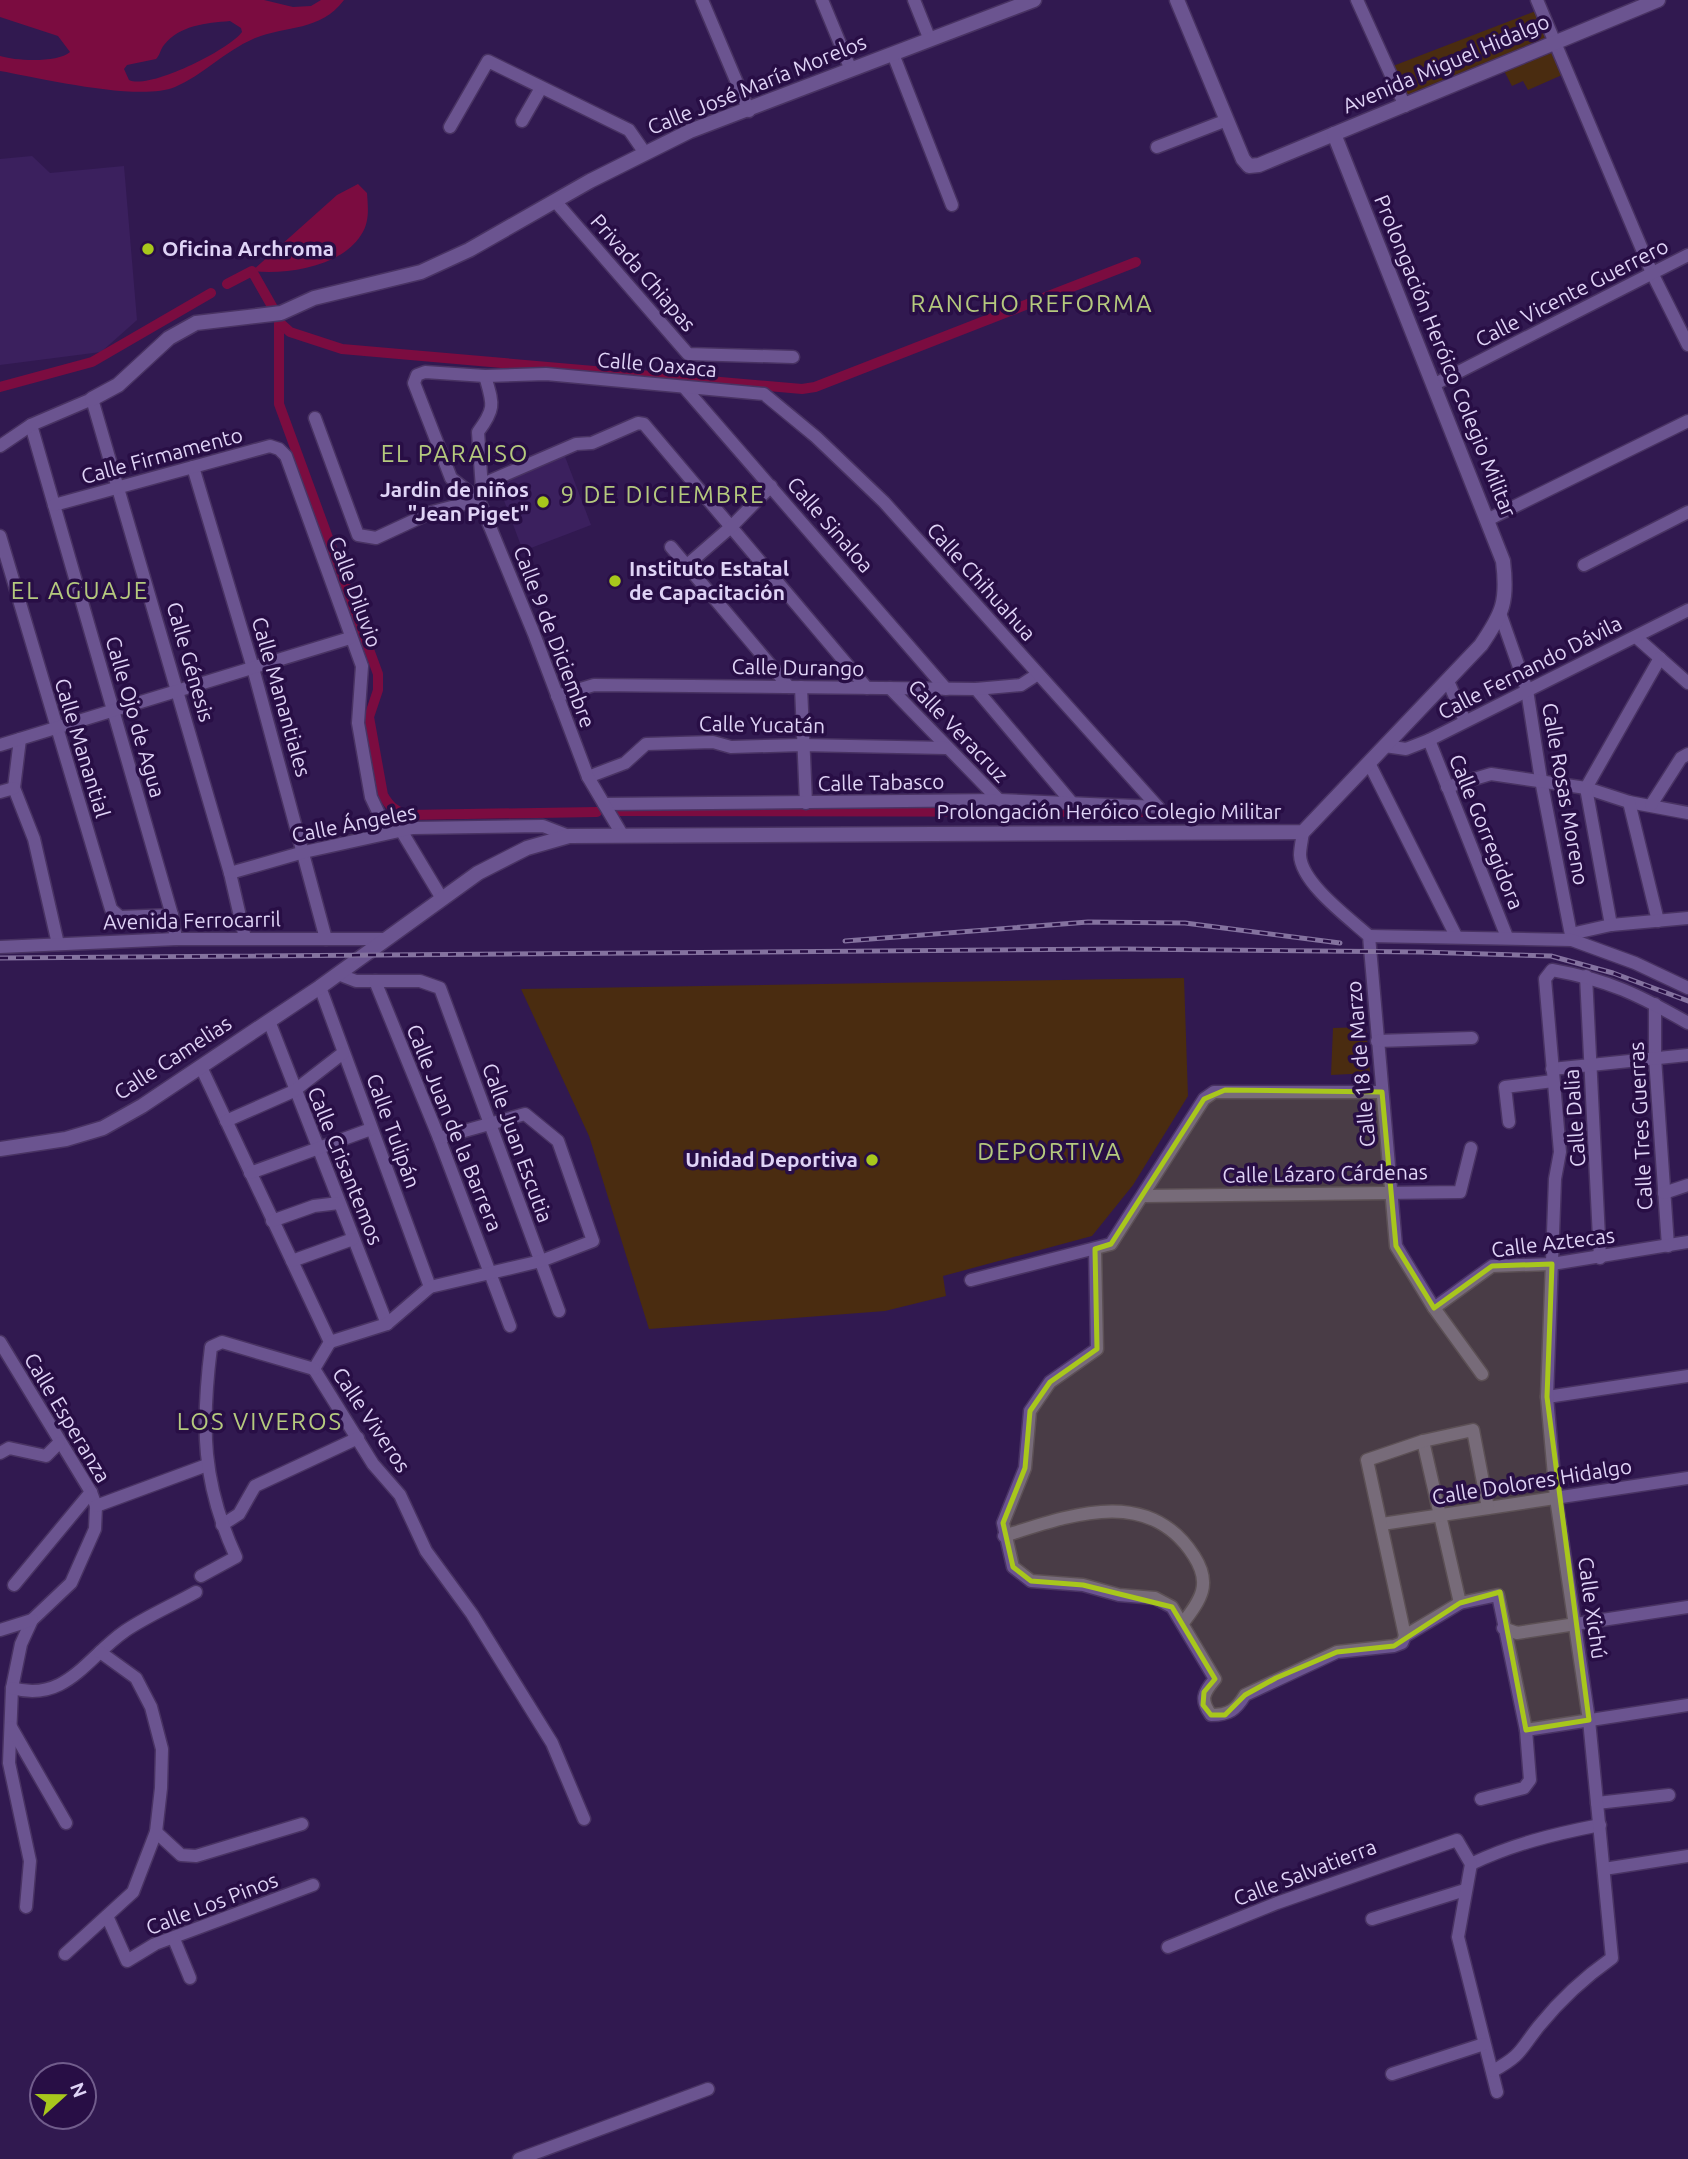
<svg xmlns="http://www.w3.org/2000/svg" width="1688" height="2159" viewBox="0 0 1688 2159" font-family="Ubuntu,sans-serif">
<rect width="100%" height="100%" fill="#311950"/>
<!-- built -->
<g fill="#3b205e">
<path d="M32,156L50,173L124,166L137,320L101,352L0,365V159Z"/>
<path d="M564,454L591,525L523,551L496,479Z"/>
</g>
<!-- green -->
<g fill="#4a2c10">
<path d="M1536,11L1548,40L1406,98L1393,66Z"/>
<path d="M1550,46L1562,75L1528,90L1523,81L1512,86L1501,65Z"/>
<path d="M1184,978L1188,1096L1133,1185L1092,1236L943,1276L946,1296L885,1311L649,1329L589,1136L521,989Z"/>
<path d="M1366,1027L1370,1073L1331,1075L1333,1028Z"/>
</g>
<!-- water -->
<g fill="#7b0c40" fill-rule="evenodd">
<path d="M0,0H264L293,7L311,6L321,0H344C320,32 286,25 253,39C225,51 203,75 175,87C139,102 40,78 0,71V56C16,61 58,63 70,52L58,36L0,17ZM230,21L241,28L242,32C229,50 149,90 129,80L124,69L127,65L156,59C160,55 160,50 164,45C180,25 206,23 230,21Z"/>
<path d="M358,184L367,193C368,207 370,222 361,235C341,267 286,275 252,271L337,195Z"/>
</g>
<g fill="none" stroke-linecap="round" stroke-linejoin="round">
<!-- canal -->
<g stroke="#7b0c40" stroke-width="10">
<path d="M227,284L252,271L273,308"/>
<path d="M279,321V404L378,674V690L369,717L383,795C389,806 395,811 407,815L597,812"/>
<path d="M279,322L290,332L342,349L802,389L815,387L1136,262"/>
<path d="M0,387L92,362L211,293"/>
<path d="M613,811L1173,812"/>
</g>
<defs>
<g id="minor">
<path d="M702,0L749,111"/>
<path d="M822,0L851,70"/>
<path d="M914,0L930,40"/>
<path d="M1357,0L1405,106"/>
<path d="M1537,0L1652,273L1688,345"/>
<path d="M893,54L952,205"/>
<path d="M522,121L541,88"/>
<path d="M450,127L488,61L629,130L645,153"/>
<path d="M1157,147L1227,120"/>
<path d="M555,201L688,354L793,357"/>
<path d="M1435,384L1688,255"/>
<path d="M684,387L946,689"/>
<path d="M315,418L358,535L376,538L432,512L479,500"/>
<path d="M31,425L172,915L176,939"/>
<path d="M0,446L31,425L92,399L230,873L245,938"/>
<path d="M193,467L253,668L326,939"/>
<path d="M483,484L576,444L592,443L638,423L644,424L867,688"/>
<path d="M482,489L478,432C496,408 493,404 485,376"/>
<path d="M54,505L270,446L279,449L286,456L362,666L358,723L371,797L388,833"/>
<path d="M1487,520L1688,421"/>
<path d="M0,536L111,909L120,917L172,915"/>
<path d="M671,547L789,687"/>
<path d="M1584,565L1688,512"/>
<path d="M686,566L732,526L771,486"/>
<path d="M1501,616L1527,690L1541,780L1572,940"/>
<path d="M1636,637L1688,683"/>
<path d="M1448,681L1465,721"/>
<path d="M801,687L806,803"/>
<path d="M890,688L999,800"/>
<path d="M976,689L1073,804"/>
<path d="M557,696L594,685L976,689L1021,685L1038,674"/>
<path d="M20,739L14,788L34,839L58,944"/>
<path d="M1429,740L1507,937"/>
<path d="M0,745L350,638"/>
<path d="M1385,746L1406,749L1429,740L1688,610"/>
<path d="M1369,763L1456,936"/>
<path d="M588,777L625,763L646,744L713,742L731,747L802,745L946,748"/>
<path d="M1447,787L1491,774L1586,788L1629,802L1688,813"/>
<path d="M0,792L14,788"/>
<path d="M1629,802L1658,921"/>
<path d="M604,804L999,800L1158,807"/>
<path d="M1651,805L1681,758L1688,754"/>
<path d="M402,832L441,897"/>
<path d="M1303,832C1302,840 1300,848 1300,855C1301,883 1349,918 1369,936L1396,1246L1434,1308L1482,1374"/>
<path d="M623,836L588,777L534,634L479,500L451,478L414,383L417,375L425,372L485,376L546,374L764,394L816,437L884,502L1158,807"/>
<path d="M230,873L304,852L413,828L543,826L569,836"/>
<path d="M1611,925L1586,788L1660,658"/>
<path d="M1571,934L1611,925L1688,918"/>
<path d="M1369,936L1572,940L1635,963L1688,988"/>
<path d="M0,947L176,939H385"/>
<path d="M338,974L356,981H375L439,1138L510,1326"/>
<path d="M1586,976L1600,1258"/>
<path d="M375,981H420L440,988L559,1311"/>
<path d="M320,987L430,1287"/>
<path d="M1655,1004V1058L1668,1246"/>
<path d="M269,1021L387,1324"/>
<path d="M1377,1041L1472,1038"/>
<path d="M201,1067L330,1342L314,1369L373,1464L400,1495L426,1551L472,1614L552,1743L584,1819"/>
<path d="M1552,1069L1688,1055"/>
<path d="M226,1121L294,1091L343,1053"/>
<path d="M1509,1122L1505,1087L1553,1081"/>
<path d="M250,1173L371,1129"/>
<path d="M1664,1193L1688,1185"/>
<path d="M1145,1196L1460,1192L1471,1148"/>
<path d="M272,1221L314,1206L339,1203"/>
<path d="M1095,1249L1097,1349L1050,1382L1030,1411L1025,1468L1003,1523L1013,1567L1031,1581L1083,1585L1119,1595L1155,1598L1172,1607L1215,1679C1203,1693 1200,1700 1211,1715C1229,1715 1236,1710 1245,1695L1337,1652L1394,1646L1402,1643L1405,1636L1460,1603L1498,1595L1526,1730L1530,1780L1524,1788L1481,1799"/>
<path d="M292,1261L353,1239"/>
<path d="M971,1280L1111,1244L1204,1099L1214,1092H1382"/>
<path d="M1434,1308L1492,1266L1552,1264L1688,1242"/>
<path d="M0,1342L91,1492L96,1506L95,1529L71,1583L32,1620L21,1644L12,1688L9,1763L30,1861L26,1907"/>
<path d="M330,1342L387,1324L430,1287L541,1261L593,1241L558,1141L525,1114L439,1138"/>
<path d="M1547,1397L1688,1376"/>
<path d="M1423,1441L1460,1603"/>
<path d="M0,1453L9,1448L46,1456L59,1443"/>
<path d="M96,1506L207,1465"/>
<path d="M1382,1524L1688,1478"/>
<path d="M222,1525L239,1514L255,1486L358,1438"/>
<path d="M1004,1536C1070,1515 1149,1485 1194,1556C1212,1584 1201,1599 1183,1623"/>
<path d="M201,1576L236,1557C202,1483 201,1427 211,1347L222,1342L314,1369"/>
<path d="M14,1585L91,1492"/>
<path d="M1503,1628L1517,1633L1688,1607"/>
<path d="M0,1630L32,1620"/>
<path d="M1405,1636L1367,1460L1423,1441L1473,1430L1488,1508"/>
<path d="M12,1688C66,1703 86,1658 125,1631C147,1616 173,1605 196,1592"/>
<path d="M11,1727L66,1823"/>
<path d="M1526,1730L1688,1705"/>
<path d="M1597,1803L1669,1795"/>
<path d="M156,1832L181,1855L196,1856L302,1824"/>
<path d="M1471,1864C1513,1844 1554,1834 1600,1825"/>
<path d="M1604,1869L1688,1856"/>
<path d="M107,1916L127,1961L155,1944L313,1885"/>
<path d="M1372,1919L1465,1890"/>
<path d="M174,1939L190,1978"/>
<path d="M1168,1947L1277,1903L1457,1840L1471,1864L1458,1937L1497,2092"/>
<path d="M65,1954L133,1892L156,1832L161,1788L162,1749L151,1707L136,1678L100,1652"/>
<path d="M1493,2071C1523,2054 1519,2051 1539,2026C1560,2000 1585,1977 1612,1958L1589,1720L1556,1498L1547,1397L1555,1179L1560,1152L1545,979L1552,970C1609,980 1639,995 1688,1023"/>
<path d="M1392,2074L1484,2044"/>
<path d="M519,2159L708,2089"/>
</g>
<g id="tertiary">
<path d="M1177,0L1243,159L1249,166L1259,165L1658,0"/>
<path d="M92,399L118,385L169,338L196,323L281,313L314,298L421,272L469,250L590,181L690,131L1034,0"/>
<path d="M0,1149L66,1139L103,1128L142,1106L320,987L478,873L527,848L569,836L1303,832L1481,645C1503,613 1508,601 1503,561L1334,134"/>
</g>
</defs>
<!-- minor casing -->
<use href="#minor" stroke="#493363" stroke-width="15"/>
<!-- tertiary casing -->
<use href="#tertiary" stroke="#493363" stroke-width="17"/>
<!-- minor -->
<use href="#minor" stroke="#6b5490" stroke-width="12"/>
<!-- tertiary -->
<use href="#tertiary" stroke="#6b5490" stroke-width="14"/>
<defs>
<g id="rail">
<path d="M845,941L1088,922L1185,923L1340,943"/>
<path d="M0,958L1124,949L1420,952L1551,956L1613,973L1688,1001"/>
</g>
</defs>
<!-- rail casing -->
<use href="#rail" stroke="#84729f" stroke-width="5"/>
<!-- rail -->
<use href="#rail" stroke="#280e45" stroke-width="2.5" stroke-dasharray="8" stroke-linecap="butt"/>
</g>
<!-- marked area -->
<path fill="#a8c71c" fill-opacity="0.2" stroke="#a8c71c" stroke-width="5" stroke-linejoin="round" d="M1225,1090L1382,1092L1396,1246L1434,1308L1492,1266L1552,1264L1547,1397L1589,1720L1526,1730L1500,1592L1460,1603L1394,1646L1337,1652L1276,1678L1245,1695L1225,1715H1211L1203,1705L1204,1692L1215,1679L1172,1607L1083,1585L1031,1581L1013,1567L1003,1523L1025,1468L1030,1411L1050,1382L1097,1349L1095,1249L1111,1244L1204,1099Z"/>
<!-- markers -->
<g fill="#a8c71c" stroke="#280e45" stroke-width="2.5">
<circle cx="148" cy="249" r="7"/>
<circle cx="543" cy="502" r="7"/>
<circle cx="615" cy="581" r="7"/>
<circle cx="872" cy="1160" r="7"/>
</g>
<g text-anchor="middle" stroke-width="7" stroke-linejoin="round" paint-order="stroke">
<!-- street labels -->
<g font-size="21" fill="#dfd3f6" stroke="#280e45">
<text transform="translate(1446 64) rotate(-23)" y="7">Avenida Miguel Hidalgo</text>
<text transform="translate(757 85) rotate(-22)" y="7">Calle José María Morelos</text>
<text transform="translate(643 273) rotate(49)" y="7">Privada Chiapas</text>
<text transform="translate(1572 293) rotate(-27)" y="7">Calle Vicente Guerrero</text>
<text transform="translate(1445 356) rotate(68)" y="7">Prolongación Heróico Colegio Militar</text>
<text transform="translate(657 365) rotate(5)" y="7">Calle Oaxaca</text>
<text transform="translate(162 456) rotate(-15)" y="7">Calle Firmamento</text>
<text transform="translate(830 525) rotate(49)" y="7">Calle Sinaloa</text>
<text transform="translate(981 582) rotate(48)" y="7">Calle Chihuahua</text>
<text transform="translate(355 592) rotate(70)" y="7">Calle Diluvio</text>
<text transform="translate(554 637) rotate(69)" y="7">Calle 9 de Diciembre</text>
<text transform="translate(190 662) rotate(74)" y="7">Calle Génesis</text>
<text transform="translate(798 668) rotate(1)" y="7">Calle Durango</text>
<text transform="translate(1530 668) rotate(-27)" y="7">Calle Fernando Dávila</text>
<text transform="translate(281 697) rotate(74)" y="7">Calle Manantiales</text>
<text transform="translate(135 717) rotate(74)" y="7">Calle Ojo de Agua</text>
<text transform="translate(762 725) rotate(1)" y="7">Calle Yucatán</text>
<text transform="translate(958 731) rotate(46)" y="7">Calle Veracruz</text>
<text transform="translate(82 748) rotate(73)" y="7">Calle Manantial</text>
<text transform="translate(881 783) rotate(-1)" y="7">Calle Tabasco</text>
<text transform="translate(1565 794) rotate(80)" y="7">Calle Rosas Moreno</text>
<text x="1109" y="819">Prolongación Heróico Colegio Militar</text>
<text transform="translate(354 824) rotate(-11)" y="7">Calle Ángeles</text>
<text transform="translate(1486 832) rotate(68)" y="7">Calle Gorregidora</text>
<text transform="translate(192 921) rotate(-1)" y="7">Avenida Ferrocarril</text>
<text transform="translate(173 1058) rotate(-33)" y="7">Calle Camelias</text>
<text transform="translate(1361 1064) rotate(-95)" y="7">Calle 18 de Marzo</text>
<text transform="translate(1575 1118) rotate(-94)" y="7">Calle Dalia</text>
<text transform="translate(1641 1126) rotate(-93)" y="7">Calle Tres Guerras</text>
<text transform="translate(454 1128) rotate(68)" y="7">Calle Juan de la Barrera</text>
<text transform="translate(393 1131) rotate(70)" y="7">Calle Tulipán</text>
<text transform="translate(517 1143) rotate(70)" y="7">Calle Juan Escutia</text>
<text transform="translate(345 1166) rotate(68)" y="7">Calle Crisantemos</text>
<text transform="translate(1325 1174) rotate(-1)" y="7">Calle Lázaro Cárdenas</text>
<text transform="translate(1553 1243) rotate(-7)" y="7">Calle Aztecas</text>
<text transform="translate(67 1418) rotate(59)" y="7">Calle Esperanza</text>
<text transform="translate(371 1420) rotate(56)" y="7">Calle Viveros</text>
<text transform="translate(1532 1482) rotate(-9)" y="7">Calle Dolores Hidalgo</text>
<text transform="translate(1592 1608) rotate(82)" y="7">Calle Xichú</text>
<text transform="translate(1305 1873) rotate(-21)" y="7">Calle Salvatierra</text>
<text transform="translate(212 1904) rotate(-21)" y="7">Calle Los Pinos</text>
</g>
<!-- poi labels -->
<g font-size="21" font-weight="bold" fill="#dfd3f6" stroke="#280e45" text-anchor="start">
<text x="162" y="256">Oficina Archroma</text>
<text x="529" y="497" text-anchor="end">Jardin de niños<tspan x="529" dy="24">"Jean Piget"</tspan></text>
<text x="629" y="576">Instituto Estatal<tspan x="629" dy="24">de Capacitación</tspan></text>
<text x="858" y="1167" text-anchor="end">Unidad Deportiva</text>
</g>
<!-- quarter labels -->
<g font-size="24" letter-spacing="2" fill="#b5c97e" stroke="#280e45">
<text x="1032" y="312">RANCHO REFORMA</text>
<text x="455" y="462">EL PARAISO</text>
<text x="663" y="503">9 DE DICIEMBRE</text>
<text x="80" y="599">EL AGUAJE</text>
<text x="1050" y="1160">DEPORTIVA</text>
<text x="260" y="1430">LOS VIVEROS</text>
</g>
</g>
<!-- north arrow -->
<g transform="translate(63 2096) rotate(69)"><circle r="33" fill="#280e45" stroke="#715d8c" stroke-width="2"/>
<path d="M0-5L12 26L0 18L-12 26Z" fill="#a8c71c"/>
<text y="-10" font-size="19" font-weight="bold" text-anchor="middle" fill="#dfd3f6">N</text>
</g>
</svg>
